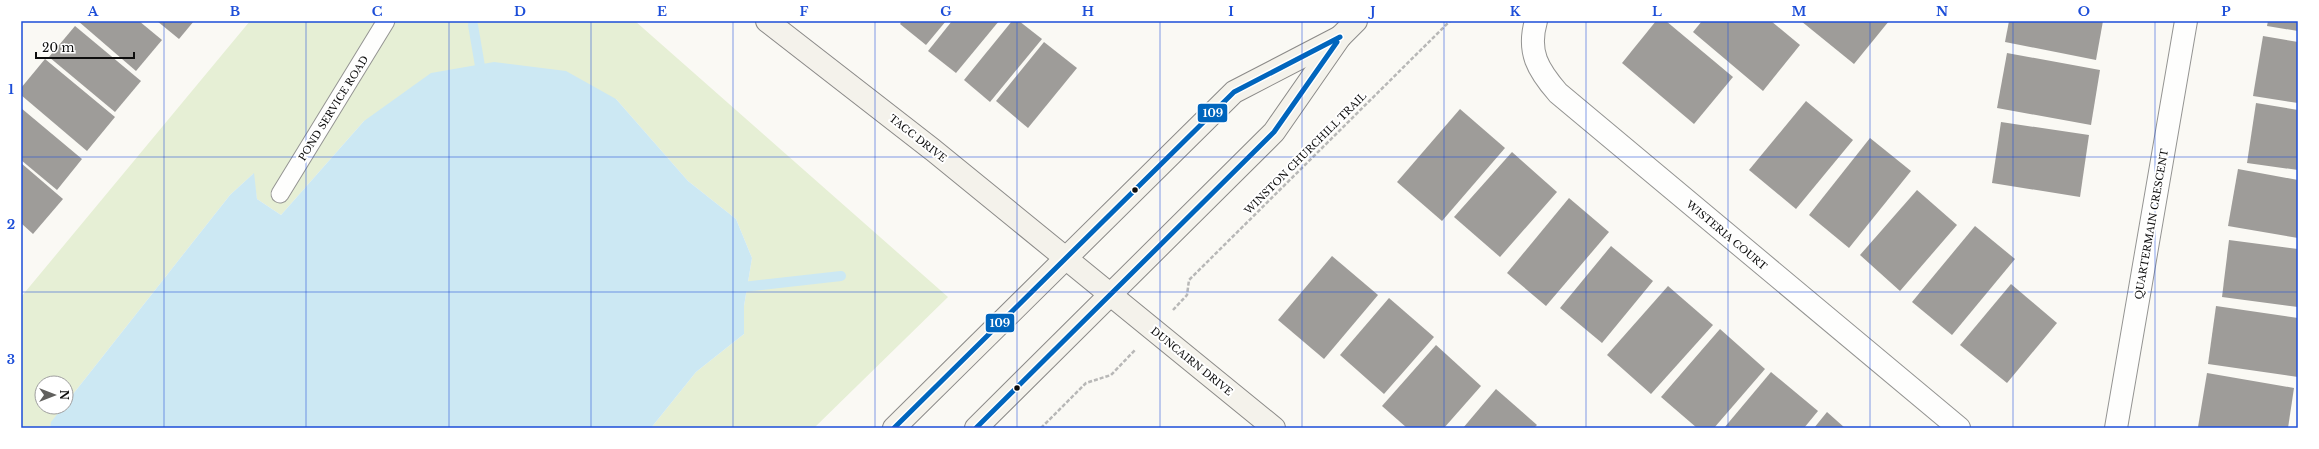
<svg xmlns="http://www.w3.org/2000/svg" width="2319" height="449" viewBox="0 0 2319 449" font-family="'Libre Baskerville',serif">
<rect width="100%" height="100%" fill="#faf9f4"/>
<!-- green -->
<path fill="#e6efd5" d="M250,21H635L948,297L814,428H651L696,372L744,334V306L752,258L736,219L688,181L616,99L364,121L281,215L257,199L253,174L230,195L66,403V383H42V407H63L52,422L50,428H21V297Z"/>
<!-- water -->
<path fill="#cce8f3" d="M494,62L566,71L616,99L688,181L736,219L752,258L744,306V334L696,372L651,428H50L51,422L63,407H66V403L230,195L254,173L257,199L281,215L364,121L431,73Z"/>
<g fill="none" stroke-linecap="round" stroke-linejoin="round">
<!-- stream -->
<g stroke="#cce8f3" stroke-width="10">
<path d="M473,25L482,78"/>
<path d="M734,288L841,276"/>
</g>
</g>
<!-- building -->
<g fill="#9e9c99">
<path d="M78,21H139L162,40L136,71Z"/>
<path d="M157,21H194L179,39Z"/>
<path d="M902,21H946L926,45L900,24Z"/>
<path d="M952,21H999L956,73L928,51Z"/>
<path d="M1012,21H1019L1042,39L990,102L964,80Z"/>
<path d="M1656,21H1666L1733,77L1694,124L1622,63Z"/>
<path d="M1702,21H1771L1800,45L1763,91L1693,32Z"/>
<path d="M1801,21H1889L1854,64Z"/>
<path d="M2009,21H2103L2096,60L2005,42Z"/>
<path d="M2268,21H2298V31L2267,26Z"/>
<path d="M75,26L141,81L115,112L49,57Z"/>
<path d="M2263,36L2298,42V103L2253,96Z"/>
<path d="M1044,42L1077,68L1028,128L996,101Z"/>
<path d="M2007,53L2100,70L2091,125L1997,108Z"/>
<path d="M45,59L115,117L87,151L21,95V88Z"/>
<path d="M1806,101L1853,140L1796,209L1749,170Z"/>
<path d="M2256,103L2298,110V170L2247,163Z"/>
<path d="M21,108L82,159L57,190L21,160Z"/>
<path d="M1460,109L1505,148L1442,221L1397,182Z"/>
<path d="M2001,122L2089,135L2080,197L1992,183Z"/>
<path d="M1870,138L1911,171L1849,248L1809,215Z"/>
<path d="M1512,152L1557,192L1500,257L1454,217Z"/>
<path d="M21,163L63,199L33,234L21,223Z"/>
<path d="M2238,169L2298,180V238L2228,226Z"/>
<path d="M1917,190L1957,225L1900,291L1860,255Z"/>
<path d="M1569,198L1609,232L1546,306L1507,273Z"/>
<path d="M1975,226L2015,259L1952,335L1912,302Z"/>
<path d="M2229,240L2298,249V307L2222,297Z"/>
<path d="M1611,246L1653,281L1602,343L1560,308Z"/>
<path d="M1332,256L1378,295L1324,359L1278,320Z"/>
<path d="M2011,284L2057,323L2007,383L1960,345Z"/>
<path d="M1668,286L1713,325L1651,394L1607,355Z"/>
<path d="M1389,298L1434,337L1384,394L1340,355Z"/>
<path d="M2216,306L2298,318V377L2208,364Z"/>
<path d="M1720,329L1765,369L1714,428H1697L1661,397Z"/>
<path d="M1436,345L1481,386L1444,428H1407L1382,406Z"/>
<path d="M1771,372L1818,411L1804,428H1724Z"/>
<path d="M2207,373L2294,388L2288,428L2198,427Z"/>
<path d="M1496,389L1537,425L1534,428H1463Z"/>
<path d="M1827,412L1845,428H1814Z"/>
</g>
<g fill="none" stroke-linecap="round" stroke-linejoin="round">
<defs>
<path id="lane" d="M280,194L386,21"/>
<g id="street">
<path d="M1536,21C1527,52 1538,70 1558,93L1959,428"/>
<path d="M2116,428L2186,21"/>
</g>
<g id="secondary">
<path d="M767,21L933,150L1274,428"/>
<path d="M894,428L1234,92L1340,37"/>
<path d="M976,428L1274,132L1340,37L1356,21"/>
</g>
</defs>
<!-- lane casing -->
<use href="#lane" stroke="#949492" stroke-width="19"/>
<!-- street casing -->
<use href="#street" stroke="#949492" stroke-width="24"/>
<!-- secondary casing -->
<use href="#secondary" stroke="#8b8a88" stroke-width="24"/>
<!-- path -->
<g stroke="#b8b8b7" stroke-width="2.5" stroke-dasharray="4 2" stroke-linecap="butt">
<path d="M1173,310L1187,295L1189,280L1450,21"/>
<path d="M1041,428L1086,383L1111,375L1135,350"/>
</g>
<!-- lane -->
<use href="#lane" stroke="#fefefd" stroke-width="17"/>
<!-- street -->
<use href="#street" stroke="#fefefd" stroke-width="22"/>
<!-- secondary -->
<use href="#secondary" stroke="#f4f2eb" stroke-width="22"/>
<defs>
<g id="bus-1">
<path d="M894,428L1234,92L1340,37"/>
<path d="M976,428L1274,132L1337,42"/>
</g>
</defs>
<!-- bus-1 casing -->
<use href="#bus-1" stroke="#fff" stroke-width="8"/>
<!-- bus-1 -->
<use href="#bus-1" stroke="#0065bd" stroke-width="5"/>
</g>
<!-- grid -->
<path fill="none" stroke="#1d4ed8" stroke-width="1" stroke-opacity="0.55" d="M164,21V428M306,21V428M449,21V428M591,21V428M733,21V428M875,21V428M1017,21V428M1160,21V428M1302,21V428M1444,21V428M1586,21V428M1728,21V428M1870,21V428M2013,21V428M2155,21V428M21,157H2298M21,292H2298"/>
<!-- markers -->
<g fill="#0e0e0e" stroke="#fff" stroke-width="1.5">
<circle cx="1135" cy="190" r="3.5"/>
<circle cx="1017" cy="388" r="3.5"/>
</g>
<g text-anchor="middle" stroke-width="4" stroke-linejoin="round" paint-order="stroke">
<!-- street labels -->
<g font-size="10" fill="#0e0e0e" stroke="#fff">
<text transform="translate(333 108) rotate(-58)" y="4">POND SERVICE ROAD</text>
<text transform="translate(918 138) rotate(38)" y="4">TACC DRIVE</text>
<text transform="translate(1305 153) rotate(-45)" y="4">WINSTON CHURCHILL TRAIL</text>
<text transform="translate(2151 224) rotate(-80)" y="4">QUARTERMAIN CRESCENT</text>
<text transform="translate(1727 235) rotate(40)" y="4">WISTERIA COURT</text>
<text transform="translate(1192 361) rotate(39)" y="4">DUNCAIRN DRIVE</text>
</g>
</g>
<g stroke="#fff" stroke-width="1.5">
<rect x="1197" y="103" width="31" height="20" rx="4" fill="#0065bd"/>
<rect x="985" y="313" width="30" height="20" rx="4" fill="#0065bd"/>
</g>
<g font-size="11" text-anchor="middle" font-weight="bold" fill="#fff">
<text x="1213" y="117">109</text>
<text x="1000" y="327">109</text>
</g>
<!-- border -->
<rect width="2319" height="449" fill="none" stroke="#ffffff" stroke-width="44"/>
<!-- north arrow -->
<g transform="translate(54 395) rotate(90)"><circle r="19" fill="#ffffff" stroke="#9f9f9f"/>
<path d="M0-3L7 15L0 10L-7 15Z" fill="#61605e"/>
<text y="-6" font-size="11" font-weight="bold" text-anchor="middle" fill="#0e0e0e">N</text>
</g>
<!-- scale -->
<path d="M36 52v6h98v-6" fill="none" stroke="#0e0e0e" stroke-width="2"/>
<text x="42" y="52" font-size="12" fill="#0e0e0e" stroke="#ffffff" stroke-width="3" paint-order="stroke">20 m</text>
<rect x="22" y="22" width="2275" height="405" fill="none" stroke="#1d4ed8" stroke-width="1.5"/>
<g font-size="13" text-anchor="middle" font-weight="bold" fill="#1d4ed8">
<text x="93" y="16">A</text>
<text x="235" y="16">B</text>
<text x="377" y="16">C</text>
<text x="520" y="16">D</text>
<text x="662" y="16">E</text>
<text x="804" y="16">F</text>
<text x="946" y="16">G</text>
<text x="1088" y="16">H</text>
<text x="1231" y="16">I</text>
<text x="1373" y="16">J</text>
<text x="1515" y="16">K</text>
<text x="1657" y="16">L</text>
<text x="1799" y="16">M</text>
<text x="1942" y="16">N</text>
<text x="2084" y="16">O</text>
<text x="2226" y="16">P</text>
<text x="11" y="94">1</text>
<text x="11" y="229">2</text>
<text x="11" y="364">3</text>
</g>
</svg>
